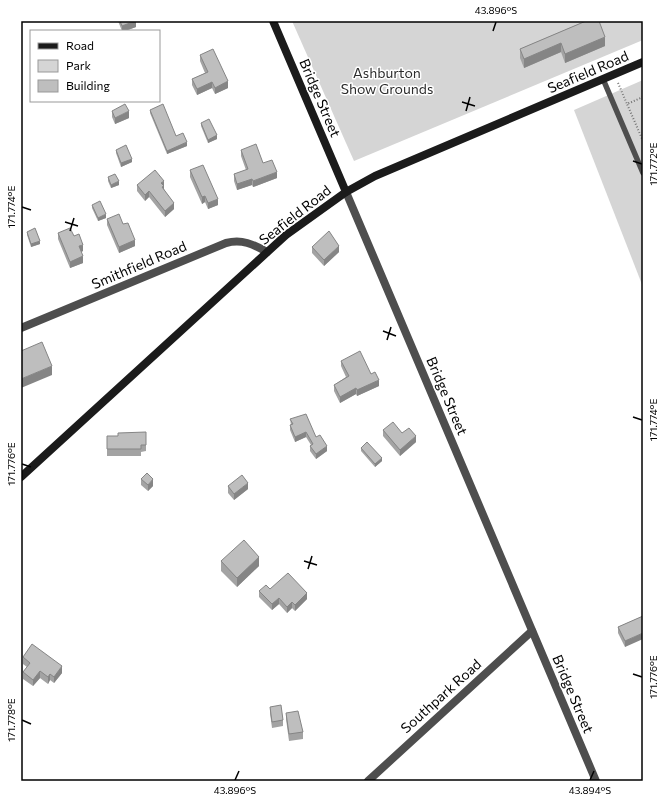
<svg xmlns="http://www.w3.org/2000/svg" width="664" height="802" viewBox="0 0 664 802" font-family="Commissioner,sans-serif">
<rect width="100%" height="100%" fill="#fff"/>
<!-- green -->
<g fill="#d5d5d5">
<path d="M292,21H643V40L354,161Z"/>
<path d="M643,80V287L574,110Z"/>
</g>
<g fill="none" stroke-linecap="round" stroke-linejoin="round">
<!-- path -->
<g stroke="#707070" stroke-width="2" stroke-dasharray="1 2" stroke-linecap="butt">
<path d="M618,83L627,104"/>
<path d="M643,97L627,104L643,141"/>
</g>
<!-- lane -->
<path stroke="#4e4e4e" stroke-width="5.5" d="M603,79L643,173"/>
<!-- street -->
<g stroke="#4e4e4e" stroke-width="8">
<path d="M346,192L596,781"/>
<path d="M21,328L226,243C242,239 253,244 267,252"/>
<path d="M368,781L532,631"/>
</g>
<!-- secondary -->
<g stroke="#1b1b1b" stroke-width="8">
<path d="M273,21L346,192"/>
<path d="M21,477L286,235L346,192L375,176L643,62"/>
</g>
</g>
<!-- wall -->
<g fill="#a3a3a3">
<path d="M118,21H136V27L125,31H122Z"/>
<path d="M586,21L605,46L565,63L561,52L524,68L520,58V49Z"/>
<path d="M200,55L228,88L215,94L212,88L197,95L192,85V79L205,73L200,61Z"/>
<path d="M150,110L176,136L187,146L167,154L150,113Z"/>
<path d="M112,111L129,118L115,124L112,117Z"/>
<path d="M201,123L217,139L208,143L201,126Z"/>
<path d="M116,150L132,162L121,167L116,153Z"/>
<path d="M241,150L263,163L277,178L253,187L252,185L237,190L234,181V174L246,170L241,156Z"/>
<path d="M190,170L218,205L208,209L205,202L202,204L190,177Z"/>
<path d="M108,177L119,185L111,188L108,181Z"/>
<path d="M137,185L164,187V189L174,209L165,217L149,197L145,201L137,191Z"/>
<path d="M92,205L106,218L98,221L92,208Z"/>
<path d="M107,219L135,246L119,253L107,225Z"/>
<path d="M27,232L40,244L31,247L27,235Z"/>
<path d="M58,233L83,251L81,252L83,263L70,268L58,239Z"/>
<path d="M312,247L339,252L324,266L312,253Z"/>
<path d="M341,361L371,374L379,386L357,396L356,394L340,403L334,391V385L346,377L341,366Z"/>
<path d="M290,419L316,437L327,451L316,459L310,451V446L311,445L306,437L295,442L290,430V425H291Z"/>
<path d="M383,430L402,433L416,442L400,456L383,436Z"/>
<path d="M146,432V451L141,452V456H107V436H118Z"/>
<path d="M361,448L382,461L375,467L361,451Z"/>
<path d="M141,479L153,486L148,491L141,485Z"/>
<path d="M228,486L248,489L234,500L228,493Z"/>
<path d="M221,561L259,566L237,587L221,571Z"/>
<path d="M270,589L307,599L295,611L292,608L287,613L279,604L272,610L259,597V591Z"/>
<path d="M643,616L625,647L618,633V627Z"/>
<path d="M23,657L62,673L54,683L50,680L48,684L40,678L33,686L23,679V672L27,667L23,664Z"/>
<path d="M270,707L283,720V726L272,728L270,713Z"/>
<path d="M286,713L303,732V739L289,741L286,719Z"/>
</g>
<!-- shaded-wall -->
<g fill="#858585">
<path d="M135,21H136V27L125,31H122V26Z"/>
<path d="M605,37V46L565,63V54Z"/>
<path d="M561,43V52L524,68V59Z"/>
<path d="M228,81V88L215,94V88Z"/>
<path d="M212,82V88L197,95V89Z"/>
<path d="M129,111V118L115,124V118Z"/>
<path d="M217,135V139L208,143V140Z"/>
<path d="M187,142V146L167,154V151Z"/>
<path d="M132,159V162L121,167V163Z"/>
<path d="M277,172V178L253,187V181Z"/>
<path d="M252,179V185L237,190V184Z"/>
<path d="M119,181V185L111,188V185Z"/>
<path d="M164,181V193L161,183Z"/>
<path d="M149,191V197L145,201V195Z"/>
<path d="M205,196V202L202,204V197Z"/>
<path d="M218,199V205L208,209V203Z"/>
<path d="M174,203V209L165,217V211Z"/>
<path d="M106,214V218L98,221V218Z"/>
<path d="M135,240V246L119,253V247Z"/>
<path d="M40,241V244L31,247V244Z"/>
<path d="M83,245V251L79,253V246Z"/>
<path d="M339,246V252L324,266V260Z"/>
<path d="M83,256V263L70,268V262Z"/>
<path d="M52,366V375L21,388V379Z"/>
<path d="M379,380V386L357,396V390Z"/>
<path d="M356,388V394L340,403V397Z"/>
<path d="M306,432V437L295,442V437Z"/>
<path d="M416,436V442L400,456V450Z"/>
<path d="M327,446V451L316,459V454Z"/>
<path d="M382,458V461L375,467V464Z"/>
<path d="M153,479V486L148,491V485Z"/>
<path d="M248,483V489L234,500V494Z"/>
<path d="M259,557V566L237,587V578Z"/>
<path d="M307,593V599L295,611V605Z"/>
<path d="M279,598V604L272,610V604Z"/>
<path d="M292,602V608L287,613V607Z"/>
<path d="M643,633V639L625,647V641Z"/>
<path d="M62,666V673L54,683V677Z"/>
<path d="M40,671V678L33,686V680Z"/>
<path d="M50,674V680L48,684V677Z"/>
</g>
<!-- building -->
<g fill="#bebebe" stroke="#858585">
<path d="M120,21H135L122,26Z"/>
<path d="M586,21H599L605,37L565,54L561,43L524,59L520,49Z"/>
<path d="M213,49L228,81L215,88L212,82L197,89L192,79L208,72L200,55Z"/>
<path d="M125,104L129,111L115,118L112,111Z"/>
<path d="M163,104L176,136L183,133L187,142L167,151L150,110Z"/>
<path d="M209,119L217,135L208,140L201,123Z"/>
<path d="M256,144L263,163L272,160L277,172L253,181L252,179L237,184L234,174L248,169L241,150Z"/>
<path d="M126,145L132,159L121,163L116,150Z"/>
<path d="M203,165L218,199L208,203L205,196L202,197L190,170Z"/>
<path d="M155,170L164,181L161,183L164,186L162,187L174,203L165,211L149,191L145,195L137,185Z"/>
<path d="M115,174L119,181L111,185L108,177Z"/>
<path d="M100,201L106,214L98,218L92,205Z"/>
<path d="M119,214L123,224L128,223L135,240L119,247L107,219Z"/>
<path d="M35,228L40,241L31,244L27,232Z"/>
<path d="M70,228L74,236L79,234L83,245L79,246L83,256L70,262L58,233Z"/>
<path d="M329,231L339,246L324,260L312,247Z"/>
<path d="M42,342L52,366L21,379V351Z"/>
<path d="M360,351L371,374L375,372L379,380L357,390L356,388L340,397L334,385L349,376L341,361Z"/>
<path d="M306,414L316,437L320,435L327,446L316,454L310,446L313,444L306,432L295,437L290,425L293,424L290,419Z"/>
<path d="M393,422L402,433L409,428L416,436L400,450L383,430Z"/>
<path d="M146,432V445H141V449H107V436H118V433Z"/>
<path d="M367,442L382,458L375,464L361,448Z"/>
<path d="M147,473L153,479L148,485L141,479Z"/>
<path d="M242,475L248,483L234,494L228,486Z"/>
<path d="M244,540L259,557L237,578L221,561Z"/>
<path d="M288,573L307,593L295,605L292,602L287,607L279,598L272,604L259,591L266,585L270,589Z"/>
<path d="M643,616V633L625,641L618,627Z"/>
<path d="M32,644L62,666L54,677L50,674L48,677L40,671L33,680L23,672L30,663L23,657Z"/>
<path d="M281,705L283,720L272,722L270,707Z"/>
<path d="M298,711L303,732L289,734L286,713Z"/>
</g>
<!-- ticks -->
<path fill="none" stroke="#000" stroke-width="1.5" d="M493,31L496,22M462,102L475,106M466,111L470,97M633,161L642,164M22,207L31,210M65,222L78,226M70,231L74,218M383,331L396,336M387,340L391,327M633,417L642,420M22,464L31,467M304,561L317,565M308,569L312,556M633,674L642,677M22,720L31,724M235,780L239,771M590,780L594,771"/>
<g text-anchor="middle" stroke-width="3" stroke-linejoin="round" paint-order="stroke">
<!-- street labels -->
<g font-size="14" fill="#000" stroke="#fff">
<text transform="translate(588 72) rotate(-23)" y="5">Seafield Road</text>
<text transform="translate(320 98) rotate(67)" y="5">Bridge Street</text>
<text transform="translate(295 215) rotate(-38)" y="5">Seafield Road</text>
<text transform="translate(139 265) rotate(-23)" y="5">Smithfield Road</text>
<text transform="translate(447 396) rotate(67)" y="5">Bridge Street</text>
<text transform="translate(573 694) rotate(67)" y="5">Bridge Street</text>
<text transform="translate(441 696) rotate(-42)" y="5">Southpark Road</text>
</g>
<!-- park labels -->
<g font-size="14" fill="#2c2c2c" stroke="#fff">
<text x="387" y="78">Ashburton<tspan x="387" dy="16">Show Grounds</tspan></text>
</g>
</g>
<!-- border -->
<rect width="664" height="802" fill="none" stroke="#ffffff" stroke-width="44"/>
<!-- legend -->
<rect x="30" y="30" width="130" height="72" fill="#ffffff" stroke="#999999"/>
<rect x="38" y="43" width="20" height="6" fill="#1b1b1b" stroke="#999999"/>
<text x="66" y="50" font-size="12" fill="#000000">Road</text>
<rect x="38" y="60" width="20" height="12" fill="#d5d5d5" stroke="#999999"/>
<text x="66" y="70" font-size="12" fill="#000000">Park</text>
<rect x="38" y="80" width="20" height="12" fill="#bebebe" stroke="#999999"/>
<text x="66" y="90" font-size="12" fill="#000000">Building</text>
<rect x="22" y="22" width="620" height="758" fill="none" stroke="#000" stroke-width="1.5"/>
<g font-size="10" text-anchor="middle" fill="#000">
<text x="496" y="14">43.896°S</text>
<text transform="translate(653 164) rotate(-90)" y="4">171.772°E</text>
<text transform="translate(11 207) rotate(-90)" y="4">171.774°E</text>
<text transform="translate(653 420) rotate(-90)" y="4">171.774°E</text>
<text transform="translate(11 464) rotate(-90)" y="4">171.776°E</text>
<text transform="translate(653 677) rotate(-90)" y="4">171.776°E</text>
<text transform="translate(11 720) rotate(-90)" y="4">171.778°E</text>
<text x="235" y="794">43.896°S</text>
<text x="590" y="794">43.894°S</text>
</g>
</svg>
